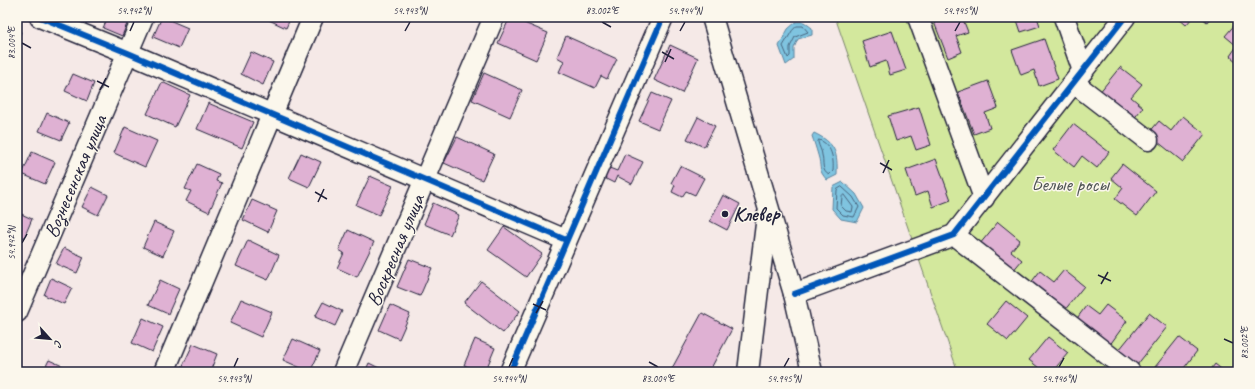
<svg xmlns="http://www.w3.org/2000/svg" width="1255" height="389" viewBox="0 0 1255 389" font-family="Caveat,sans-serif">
<rect width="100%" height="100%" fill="#f5e9e7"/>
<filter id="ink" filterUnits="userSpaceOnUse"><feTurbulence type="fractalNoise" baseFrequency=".025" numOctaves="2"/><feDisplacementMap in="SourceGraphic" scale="8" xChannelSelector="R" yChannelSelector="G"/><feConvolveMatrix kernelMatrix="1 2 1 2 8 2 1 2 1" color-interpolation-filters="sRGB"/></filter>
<g filter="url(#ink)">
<!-- green -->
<path fill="#d3e89d" stroke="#7a856c" d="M835,17H1238V372H958Z"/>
<!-- water -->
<g fill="#7fc4e0" stroke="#5a839e">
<path d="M796,22H804L812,28V35L798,39L794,48V59L786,65L779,46L788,29Z"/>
<path d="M814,133C835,143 838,152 837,175L827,180C817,169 822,167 818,155C816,148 814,142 812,136Z"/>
<path d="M843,182L856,194L864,208L857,222L841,219L832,209L833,187Z"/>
</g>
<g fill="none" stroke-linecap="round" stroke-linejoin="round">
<!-- shore -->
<g stroke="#47637d" stroke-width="1">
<path d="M797,26H803L808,32L795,37L790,47V56L788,58L783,46L792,31Z"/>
<path d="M819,140C832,144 834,160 833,171L829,175C821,171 824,162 822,155C822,151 819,147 818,142Z"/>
<path d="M842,187L853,197L859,207L854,217L843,215L836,208L837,190Z"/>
<path d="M844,195L853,207L852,212L846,211L841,206L842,197Z"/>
</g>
</g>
<!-- building -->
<g fill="#dfb1d3" stroke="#22223b">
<path d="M108,17H124L129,19L122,36L103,28Z"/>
<path d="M162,17L188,28L179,48L153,37Z"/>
<path d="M270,17H291L286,28L269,20Z"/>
<path d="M510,17L548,33L536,60L498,43Z"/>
<path d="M932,17H962L968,32L956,36L962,52L948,58Z"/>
<path d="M1016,17H1037L1040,26L1021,32Z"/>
<path d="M1177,17H1193L1186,25Z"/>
<path d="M1201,17H1211L1207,22Z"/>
<path d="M1237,22H1238V63L1230,56L1237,46L1225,36Z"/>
<path d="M17,30L21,32L17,41Z"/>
<path d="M892,31L906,70L890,75L886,61L870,67L862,41Z"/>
<path d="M566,36L617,59L607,79L601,76L595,88L559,72L564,61L557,57Z"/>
<path d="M1044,39L1058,79L1039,86L1034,70L1021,75L1012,50Z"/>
<path d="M670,45L698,58L682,93L654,80Z"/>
<path d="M251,52L273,62L263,85L241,74Z"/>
<path d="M1120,67L1142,84L1131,97L1143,107L1133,120L1099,93Z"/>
<path d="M484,73L522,90L510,117L472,100Z"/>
<path d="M73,74L94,83L87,101L65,91Z"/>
<path d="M988,81L998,108L985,113L990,128L974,134L958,92Z"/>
<path d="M162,82L190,95L175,127L147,114Z"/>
<path d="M652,93L671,101L658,129L639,121Z"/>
<path d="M208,103L253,122L242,148L197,129Z"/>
<path d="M919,107L931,145L916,150L911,136L896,141L888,116Z"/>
<path d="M47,113L69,123L61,140L39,131Z"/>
<path d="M1183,116L1205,134L1183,162L1148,134L1159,121L1171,131Z"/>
<path d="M698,117L715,126L704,147L687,139Z"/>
<path d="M1073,124L1109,152L1097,168L1082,156L1074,167L1053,150Z"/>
<path d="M125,127L157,141L145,167L114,153Z"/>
<path d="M457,137L494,154L482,180L444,163Z"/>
<path d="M32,152L55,162L45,184L22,174Z"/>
<path d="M301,153L321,162L309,187L289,178Z"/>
<path d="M625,154L643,162L632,184L617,176L614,183L602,177L607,167L617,171Z"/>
<path d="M936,159L951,200L933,207L928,191L915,196L906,170Z"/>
<path d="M197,164L219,174L216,181L222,183L209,212L186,201L191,191L185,189Z"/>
<path d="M1122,164L1156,191L1137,216L1115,199L1123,188L1111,178Z"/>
<path d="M680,166L704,178L695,195L686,191L682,197L672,192L675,185L671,183Z"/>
<path d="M370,176L393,186L379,215L356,205Z"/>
<path d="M92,187L108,195L98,215L82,207Z"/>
<path d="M723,195L740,204L727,230L710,221Z"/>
<path d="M252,200L277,211L268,232L243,220Z"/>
<path d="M433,203L459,215L450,235L424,224Z"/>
<path d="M17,212L32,219L24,238L17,234Z"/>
<path d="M154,222L174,231L163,256L143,247Z"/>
<path d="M998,222L1020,240L1011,251L1022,260L1012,272L979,245Z"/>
<path d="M504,227L542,254L526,277L488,250Z"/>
<path d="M348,230L374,242L357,277L337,268L344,253L339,250Z"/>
<path d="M248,240L279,255L268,280L236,266Z"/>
<path d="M64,248L84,257L77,273L56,264Z"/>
<path d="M409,259L432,268L420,296L397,287Z"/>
<path d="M1064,270L1084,286L1064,311L1030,284L1040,271L1054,282Z"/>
<path d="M51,278L72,288L64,304L44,295Z"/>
<path d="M160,280L179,289L168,314L148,305Z"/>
<path d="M481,281L520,311L503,333L464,303Z"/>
<path d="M241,299L272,312L261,337L230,323Z"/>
<path d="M1006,301L1027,318L1008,341L987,324Z"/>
<path d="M323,302L342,311L335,326L315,317Z"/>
<path d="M390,305L410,314L399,339L379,330Z"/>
<path d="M1106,305L1127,321L1109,346L1075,321L1086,306L1098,315Z"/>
<path d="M702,313L732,329L709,372H670Z"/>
<path d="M1149,313L1167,327L1137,365L1119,350Z"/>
<path d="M143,318L163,327L152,352L132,343Z"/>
<path d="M1048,337L1068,353L1052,372H1044L1029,360Z"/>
<path d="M1179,337L1197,351L1181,372H1151Z"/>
<path d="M293,339L320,351L310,372L283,360Z"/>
<path d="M475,339L495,348L485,372H480L464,365Z"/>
<path d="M193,344L217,354L210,372H180Z"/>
<path d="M49,360L76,372H43Z"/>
<path d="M369,363L387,372H365Z"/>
<path d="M1215,364L1225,372H1209Z"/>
</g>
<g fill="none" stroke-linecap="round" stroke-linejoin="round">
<defs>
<g id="minor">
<path d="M40,17L128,53L566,240"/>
<path d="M712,17L794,294L812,372"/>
<path d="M918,17L984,198"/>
<path d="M1064,17L1083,71"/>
<path d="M1074,83L1148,140"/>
<path d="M954,235L1130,372"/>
<path d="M794,294L954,235L1125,17"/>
<path d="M17,312L143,17"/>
<path d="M164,372L313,17"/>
<path d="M343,372L494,17"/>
<path d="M510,372L663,17"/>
<path d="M748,372L767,216"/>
</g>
</defs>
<!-- minor casing -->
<use href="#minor" stroke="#22223b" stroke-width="23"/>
<!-- minor -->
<use href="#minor" stroke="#fbf7ec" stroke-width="20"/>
<defs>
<g id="cycleway">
<path d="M40,17L128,53L566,240"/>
<path d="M794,294L954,235L1125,17"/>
<path d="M510,372L663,17"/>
</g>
</defs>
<!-- cycleway casing -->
<use href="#cycleway" stroke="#fbf7ec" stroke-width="8"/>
<!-- cycleway -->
<use href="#cycleway" stroke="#0057b8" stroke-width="6"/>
</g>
</g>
<!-- ticks -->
<path fill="none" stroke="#22223b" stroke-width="1.5" d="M602,22L611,27M130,31L134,22M405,31L410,22M680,31L685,22M955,31L960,22M22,43L31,48M662,52L674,59M665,62L671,49M97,81L109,87M100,90L106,78M880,163L892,170M883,173L889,160M315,192L327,199M318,202L324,189M22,243L27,234M1098,275L1111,281M1101,284L1108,272M533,304L546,310M536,313L543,301M1224,339L1233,343M649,362L658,367M234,367L238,358M509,367L513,358M784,367L789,358M1059,367L1064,358"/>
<!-- markers -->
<circle fill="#22223b" stroke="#fbf7ec" stroke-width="1.5" cx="725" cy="214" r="4"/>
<g text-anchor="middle" stroke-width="3" stroke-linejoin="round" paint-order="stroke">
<!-- street labels -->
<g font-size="20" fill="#22223b" stroke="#fbf7ec">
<text transform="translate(75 176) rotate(-67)" y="7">Вознесенская улица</text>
<text transform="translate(395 250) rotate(-67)" y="7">Воскресная улица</text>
</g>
<!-- park labels -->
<g font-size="20" fill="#4e5454" stroke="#fbf7ec">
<text x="1070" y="191">Белые росы</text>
</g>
<!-- poi labels -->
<g font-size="20" font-weight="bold" fill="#22223b" stroke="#fbf7ec" text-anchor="start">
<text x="733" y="221">Клевер</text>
</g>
</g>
<!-- margin -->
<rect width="1255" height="389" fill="none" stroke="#fbf7ec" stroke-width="44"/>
<!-- north arrow -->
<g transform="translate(50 339) rotate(117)" stroke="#fbf7ec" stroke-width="3" paint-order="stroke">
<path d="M0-3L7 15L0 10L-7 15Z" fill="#22223b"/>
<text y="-6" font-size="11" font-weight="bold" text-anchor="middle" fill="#22223b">С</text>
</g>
<rect x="22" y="22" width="1211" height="345" fill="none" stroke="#22223b" stroke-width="1.5"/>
<g font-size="10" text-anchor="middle" fill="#22223b">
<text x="134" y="14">54.942°N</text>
<text x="410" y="14">54.943°N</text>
<text x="602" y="14">83.002°E</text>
<text x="685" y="14">54.944°N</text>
<text x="960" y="14">54.945°N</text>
<text transform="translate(11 43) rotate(-90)" y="4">83.004°E</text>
<text transform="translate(11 243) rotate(-90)" y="4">54.942°N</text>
<text transform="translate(1244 343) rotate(-90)" y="4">83.002°E</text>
<text x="234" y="382">54.943°N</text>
<text x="509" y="382">54.944°N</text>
<text x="658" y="382">83.004°E</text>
<text x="784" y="382">54.945°N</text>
<text x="1059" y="382">54.946°N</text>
</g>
</svg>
